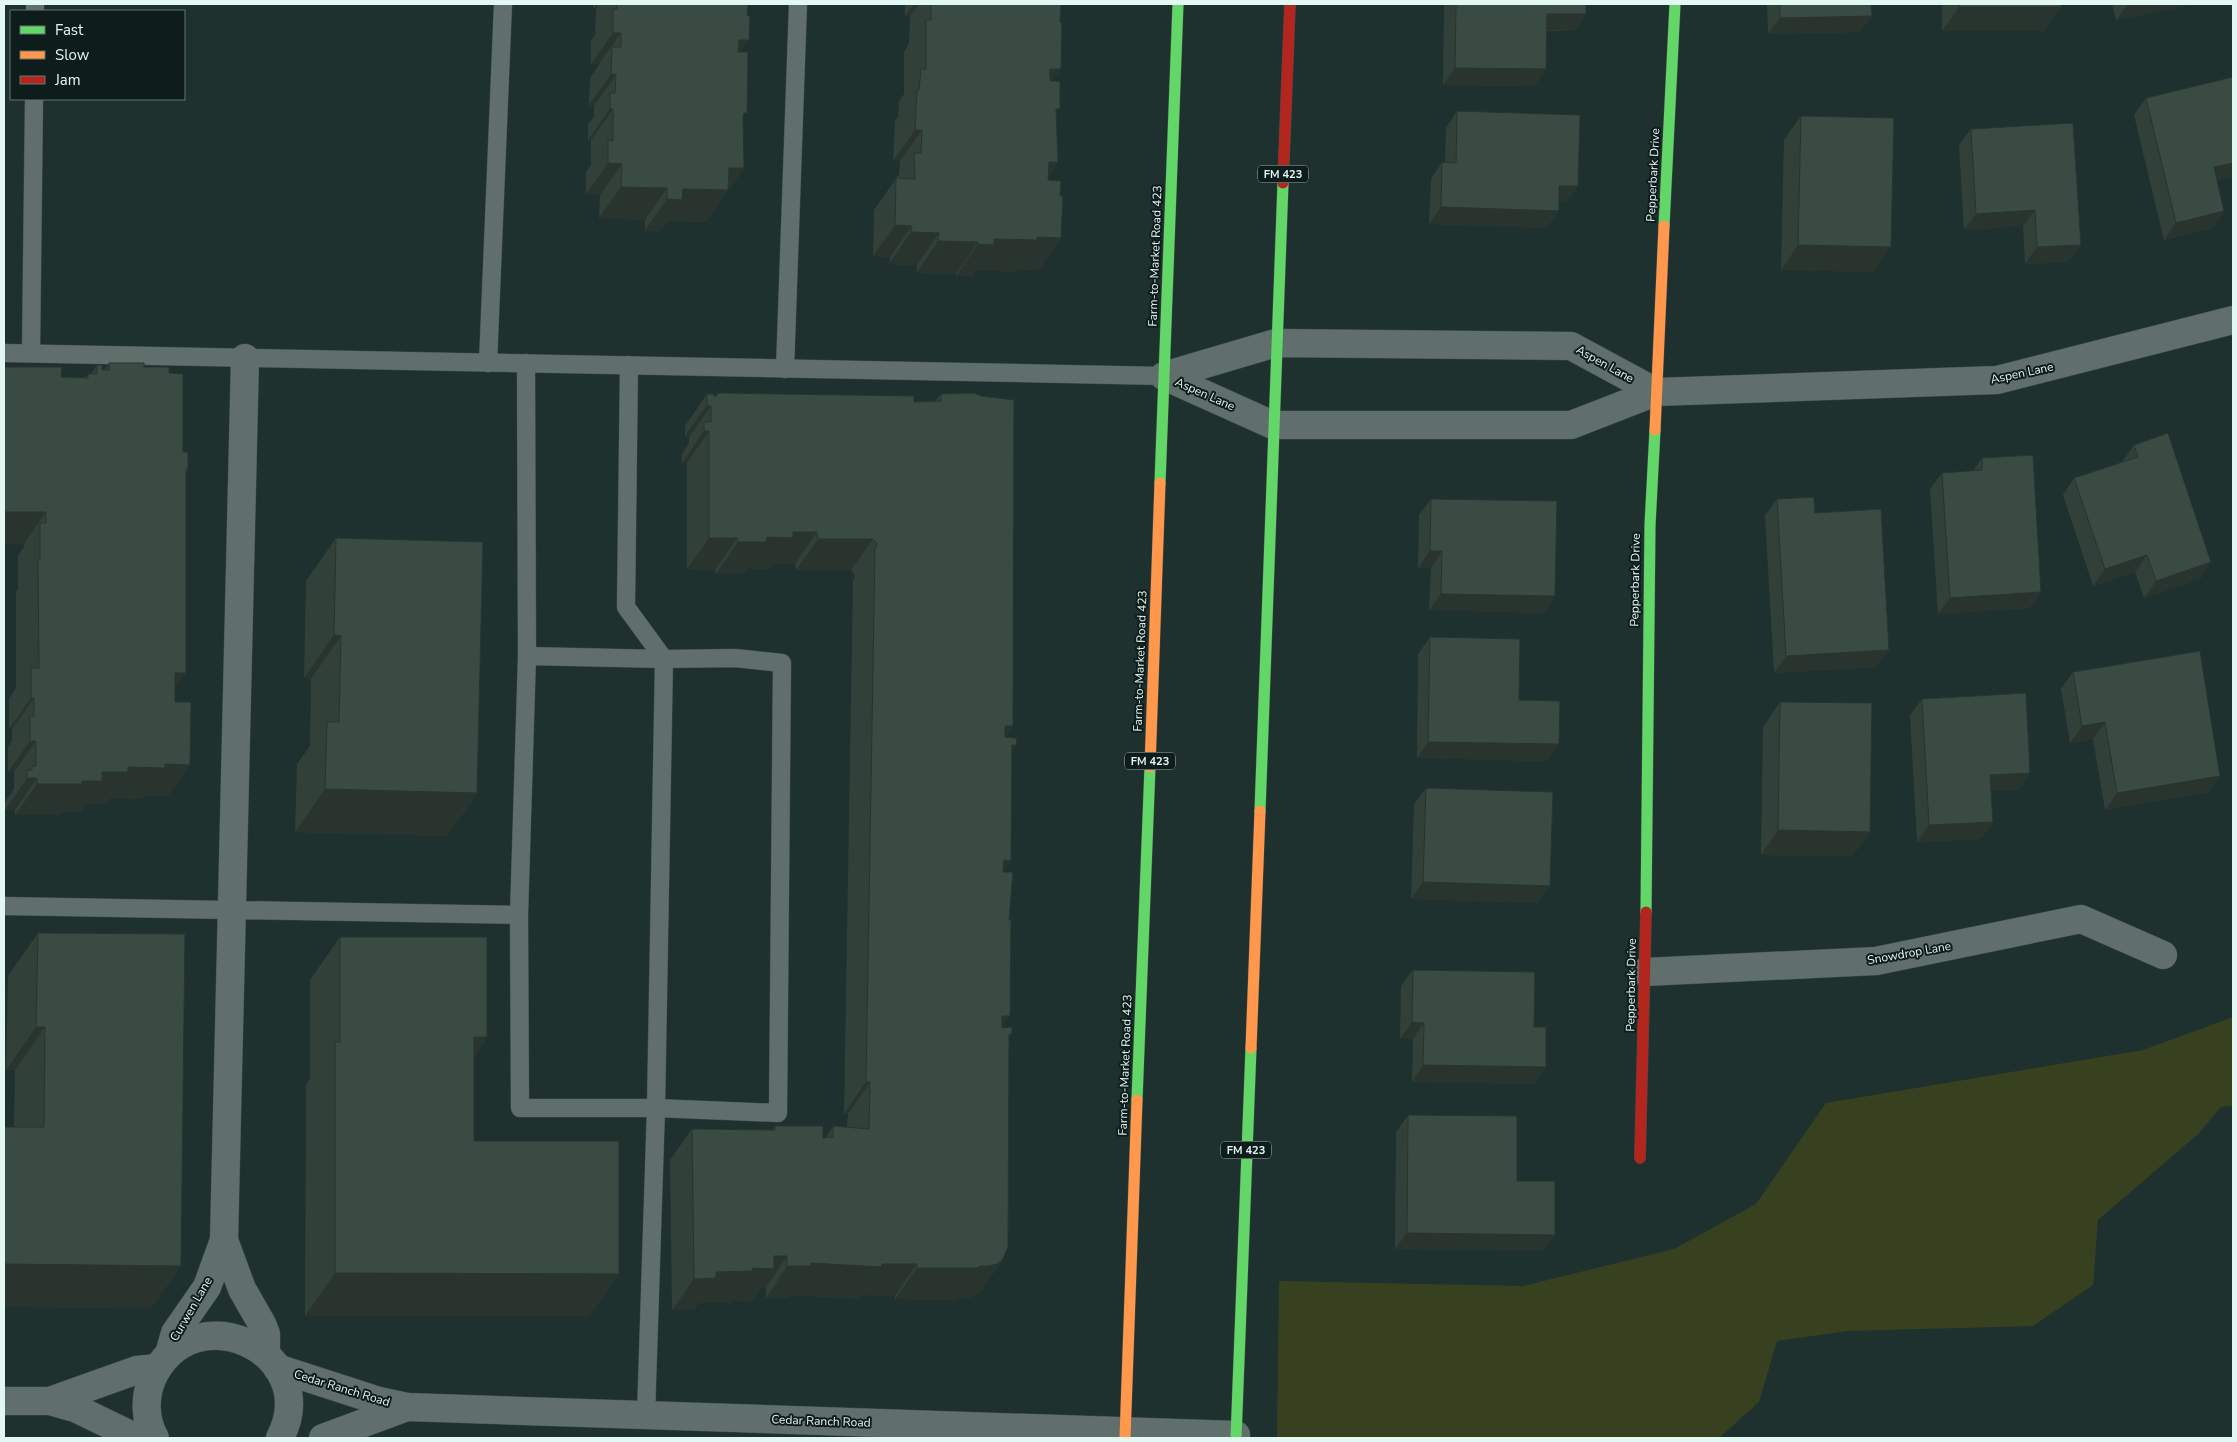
<svg xmlns="http://www.w3.org/2000/svg" width="2237" height="1442" viewBox="0 0 2237 1442" font-family="'Nunito Sans',sans-serif">
<rect width="100%" height="100%" fill="#1e312e"/>
<!-- green -->
<path fill="#37411f" d="M2233,1017V1106L2221,1107L2198,1134L2098,1220L2093,1285L2033,1326L1848,1331L1777,1341L1759,1402L1719,1438H1277L1279,1281L1523,1286L1674,1249L1756,1204L1826,1103L2143,1050Z"/>
<g fill="none" stroke-linecap="round" stroke-linejoin="round">
<defs>
<g id="lane">
<path d="M35,11V4"/>
<path d="M4,353L1164,376"/>
<path d="M31,353L34,99"/>
<path d="M488,363L503,4"/>
<path d="M526,363L527,656"/>
<path d="M629,365L626,607L664,659L656,1108L646,1415"/>
<path d="M785,369L798,4"/>
<path d="M527,656L664,659L735,658L782,663L778,1113L656,1108H520L519,915Z"/>
<path d="M4,906L519,915"/>
</g>
<g id="street">
<path d="M1276,343L1571,346L1656,392L1571,425H1273L1164,376Z"/>
<path d="M1656,392L1997,380L2233,320"/>
<path d="M1645,972L1876,961L2081,919L2163,955"/>
<path d="M224,1240L242,1289L262,1324L266,1334V1354"/>
<path d="M169,1354L175,1333L207,1287L224,1240L245,358"/>
<path d="M277,1368L379,1401L407,1407L1236,1435"/>
<path d="M4,1401H50L75,1408L137,1438"/>
<path d="M50,1401L137,1370L157,1368"/>
<path d="M155,1438C145,1421 144,1398 152,1379C193,1290 324,1353 280,1438"/>
<path d="M323,1438L407,1407"/>
</g>
<g id="fast">
<path d="M1664,226L1675,4"/>
<path d="M1160,483L1178,4"/>
<path d="M1260,811L1283,183"/>
<path d="M1646,912L1650,525L1655,430"/>
<path d="M1137,1100L1150,767"/>
<path d="M1236,1438L1251,1048"/>
</g>
<g id="slow">
<path d="M1655,430L1664,226"/>
<path d="M1150,767L1160,483"/>
<path d="M1251,1048L1260,811"/>
<path d="M1125,1438L1137,1100"/>
</g>
<g id="jam">
<path d="M1283,183L1290,4"/>
<path d="M1640,1158L1646,912"/>
</g>
</defs>
<!-- lane casing -->
<use href="#lane" stroke="#3d4d4a" stroke-width="19"/>
<!-- street casing -->
<use href="#street" stroke="#3d4d4a" stroke-width="29"/>
<!-- fast casing -->
<use href="#fast" stroke="#3d4d4a" stroke-width="12"/>
<!-- slow casing -->
<use href="#slow" stroke="#3d4d4a" stroke-width="12"/>
<!-- jam casing -->
<use href="#jam" stroke="#3d4d4a" stroke-width="12"/>
<!-- lane -->
<use href="#lane" stroke="#606e6c" stroke-width="18"/>
<!-- street -->
<use href="#street" stroke="#606e6c" stroke-width="28"/>
<!-- fast -->
<use href="#fast" stroke="#63d668" stroke-width="11"/>
<!-- slow -->
<use href="#slow" stroke="#ff974d" stroke-width="11"/>
<!-- jam -->
<use href="#jam" stroke="#b3261e" stroke-width="11"/>
</g>
<!-- wall -->
<g fill="#32403a">
<path d="M593,4H748L741,52L744,168L706,222L668,221L660,231L645,230V220L599,218L600,195L586,194V172L591,165V140H588V124L594,117V106L589,105L590,78L599,65V64H591V40L595,35L596,9H593Z"/>
<path d="M905,4H1061L1060,22L1061,69L1052,81L1056,113L1058,162L1049,175L1039,270L1017,269L1015,272L976,270L972,276H956V274L916,273L917,265L889,264L890,257L873,256L874,210L899,174L900,161H893L895,121L898,117L899,101L904,94V52L909,43L910,16H905Z"/>
<path d="M1444,4H1586V14L1574,31H1547L1535,86L1443,85Z"/>
<path d="M1767,4H1871L1872,16L1860,32L1768,34Z"/>
<path d="M1942,4H2061V7L2044,31H1942Z"/>
<path d="M2112,4H2195L2116,20Z"/>
<path d="M2233,77V177L2217,180L2224,211L2213,228L2164,240L2134,115L2146,98Z"/>
<path d="M1457,111L1578,186L1566,202H1559L1547,228L1429,224L1431,179L1442,162L1445,163L1446,128Z"/>
<path d="M1801,116L1874,272L1781,270L1784,140Z"/>
<path d="M2073,123L2069,262L2025,264L2023,226L1964,230L1959,145L1971,129Z"/>
<path d="M109,363L144,367L169,373L183,452L188,469L186,473L175,688L168,796H145L143,799L110,798L106,804H86L80,812H62L60,815H15V810H5V802L14,789V772H8V747L12,741V729H9V699L16,688V592L18,589V555L24,547L61,377L85,378L88,374H91L97,365L102,370H104Z"/>
<path d="M717,393L914,402L935,401L941,394L1013,726L1006,737L1017,745L1012,752L1003,872L1009,920L1010,1016L1002,1028L1009,1037L1003,1259L981,1291L975,1295L967,1298L958,1297L955,1300L895,1299V1296L862,1295L859,1299L791,1295L789,1298H766V1288H760L752,1301L732,1300L730,1303H699L694,1310H672L670,1160L692,1129L772,1130L775,1126L823,1138H825L833,1126L847,1127L848,1114H844L853,580L855,576L851,570H796L795,564H774L771,569H748L744,574H716L715,570L687,569V463H682V454L689,443V437L685,436V426L707,394L715,396Z"/>
<path d="M2134,445L2211,562L2200,579L2144,598L2135,572L2093,586L2063,495L2074,478L2122,462Z"/>
<path d="M1982,458L2041,592L2029,608L1938,614L1930,489L1942,473L1973,471Z"/>
<path d="M1431,499L1555,596L1544,613L1429,610L1431,568H1418L1419,515Z"/>
<path d="M1777,499L1815,513L1877,667L1774,673L1765,515Z"/>
<path d="M336,538L477,793L447,836L295,832L297,764L310,746L311,679L304,678L306,581Z"/>
<path d="M1430,637L1519,700L1559,744L1547,761L1417,758L1418,654Z"/>
<path d="M2073,672L2209,792L2105,810L2093,739L2070,743L2061,689Z"/>
<path d="M1922,699L2019,790L1991,791L1993,822L1981,839L1917,842L1910,715Z"/>
<path d="M1780,702L1853,856L1761,855L1763,727Z"/>
<path d="M1426,788L1538,903L1411,899L1414,804Z"/>
<path d="M38,933L151,1309L14,1127L15,1070H6L8,976Z"/>
<path d="M340,937L487,1037L474,1057V1141L619,1274L589,1316H305L306,1085L310,1078V980Z"/>
<path d="M1413,970L1534,1027L1546,1067L1534,1084L1412,1082L1413,1039H1400L1401,986Z"/>
<path d="M1408,1115L1517,1181L1543,1251L1395,1249L1396,1132Z"/>
</g>
<!-- shaded-wall -->
<g fill="#29342f">
<path d="M597,4H599L596,9H593Z"/>
<path d="M914,4H919L910,16H905Z"/>
<path d="M2128,4H2195L2116,20Z"/>
<path d="M1959,7H2061L2044,31H1942Z"/>
<path d="M1547,14H1586L1574,31L1536,30Z"/>
<path d="M1872,16L1860,32L1768,34L1780,18Z"/>
<path d="M613,33H621L599,64H591Z"/>
<path d="M739,40H749L728,71Z"/>
<path d="M1455,68L1546,69L1535,86L1443,85Z"/>
<path d="M1050,69H1061L1039,101Z"/>
<path d="M611,74L616,75L594,106L589,105Z"/>
<path d="M610,109H613L591,140H588Z"/>
<path d="M915,130H922L900,161H893Z"/>
<path d="M1049,162H1058L1036,193Z"/>
<path d="M608,163L622,164L600,195L586,194Z"/>
<path d="M2233,163V177L2202,184L2214,167Z"/>
<path d="M729,168H744L706,222L668,221L660,231L645,230L667,199L683,189Z"/>
<path d="M1559,186H1578L1566,202H1547Z"/>
<path d="M621,187L667,188L645,220L599,218Z"/>
<path d="M1441,207L1559,211L1547,228L1429,224Z"/>
<path d="M2035,210L2023,226L1964,230L1976,214Z"/>
<path d="M2224,211L2213,228L2164,240L2176,223Z"/>
<path d="M895,225L912,226L890,257L873,256Z"/>
<path d="M911,232L939,233L917,265L889,264Z"/>
<path d="M1037,237L1061,238L1039,270L1017,269L1015,272L976,270L972,276H956L978,244L994,239Z"/>
<path d="M938,241L978,242L956,274L916,273Z"/>
<path d="M1798,245L1891,247L1874,272L1781,270Z"/>
<path d="M2081,245L2069,262L2025,264L2037,247Z"/>
<path d="M707,405L711,406L689,437L685,436Z"/>
<path d="M704,431H709L687,463H682Z"/>
<path d="M4,512H46L24,544H4Z"/>
<path d="M793,532H817L795,564H774L771,569H748L744,574H716L738,542Z"/>
<path d="M709,538H737L715,570L687,569Z"/>
<path d="M818,539H873L851,570H796Z"/>
<path d="M1430,551H1442L1431,568H1418Z"/>
<path d="M2147,555L2135,572L2093,586L2105,569Z"/>
<path d="M2211,562L2200,579L2144,598L2156,581Z"/>
<path d="M2041,592L2029,608L1938,614L1950,598Z"/>
<path d="M1441,594L1555,596L1544,613L1429,610Z"/>
<path d="M334,635L341,636L311,679L304,678Z"/>
<path d="M1889,650L1877,667L1774,673L1786,656Z"/>
<path d="M175,673H186L164,705Z"/>
<path d="M31,698H34L12,729H9Z"/>
<path d="M2105,722L2093,739L2070,743L2082,726Z"/>
<path d="M1005,726H1013L991,758Z"/>
<path d="M30,741H36L14,772H8Z"/>
<path d="M1428,742L1559,744L1547,761L1417,758Z"/>
<path d="M1012,745H1017L995,776Z"/>
<path d="M165,764L190,765L168,796H145L143,799L110,798L106,804H86L80,812H62L60,815H15L37,784L82,781L102,772L128,767Z"/>
<path d="M2030,773L2019,790L1978,792L1990,775Z"/>
<path d="M2220,776L2209,792L2105,810L2117,793Z"/>
<path d="M27,778H37L15,810H5Z"/>
<path d="M325,789L477,793L447,836L295,832Z"/>
<path d="M1993,822L1981,839L1917,842L1929,825Z"/>
<path d="M1778,830L1870,832L1853,856L1761,855Z"/>
<path d="M1004,860L1011,861L989,892Z"/>
<path d="M1423,882L1550,886L1538,903L1411,899Z"/>
<path d="M1002,1016H1010L989,1047Z"/>
<path d="M1412,1022L1424,1023L1413,1039H1400Z"/>
<path d="M36,1027H45L15,1070H6Z"/>
<path d="M474,1037H487L458,1080Z"/>
<path d="M1423,1065L1546,1067L1534,1084L1412,1082Z"/>
<path d="M866,1082H870L848,1114H844Z"/>
<path d="M1407,1233L1555,1235L1543,1251L1395,1249Z"/>
<path d="M774,1256H787L766,1288H760L752,1301L732,1300L730,1303H699L694,1310H672L694,1279L716,1272Z"/>
<path d="M1003,1259L981,1291L975,1295L967,1298L958,1297L955,1300L895,1299L917,1268Z"/>
<path d="M811,1263L882,1264H917L895,1296L862,1295L859,1299L791,1295L789,1298H766L787,1266Z"/>
<path d="M4,1264L181,1266L151,1309L4,1307Z"/>
<path d="M335,1273L619,1274L589,1316H305Z"/>
</g>
<!-- building -->
<g fill="#3a4b43" stroke="#29342f">
<path d="M617,4H748L747,16H750L749,40H739L738,52H748L747,113H744L743,117L744,168H729L728,190L683,189L682,200L667,199V188L621,187L622,164L608,163V140L613,141V109H610V93H615L616,75L611,74L612,47H621V33H613V9H617Z"/>
<path d="M931,4H1061L1060,22L1062,23L1061,69H1050V81H1060V109H1056L1058,162H1049L1048,180L1061,181L1060,196H1063L1061,238L1037,237V240L994,239V245L978,244V242L938,241L939,233L911,232L912,226L895,225L896,178L915,179L914,153H921L922,130H915L917,90H919L921,69H926V20H931Z"/>
<path d="M1456,4H1586V14H1547L1546,69L1455,68Z"/>
<path d="M1780,4H1871L1872,16L1780,18Z"/>
<rect x="1959" y="4" width="102" height="3"/>
<path d="M2233,77V163L2214,167L2224,211L2176,223L2146,98Z"/>
<path d="M1457,111L1580,115L1578,186H1559V211L1441,207L1442,162L1456,163Z"/>
<path d="M1801,116L1894,118L1891,247L1798,245Z"/>
<path d="M2073,123L2081,245L2037,247L2035,210L1976,214L1971,129Z"/>
<path d="M109,363H144V367H169V373L183,374V452H188V469H186V673H175V702H191L190,765L165,764V768L128,767V772H102V781H82V784H37V778H27V770H32V766H36V741H30V716H34V698H31V668H39L38,560H40V523H46V512H4V367H62L61,377L88,378V374H97V365H102V370H109Z"/>
<path d="M717,393L914,396V402L941,401V394L974,393L981,396L1014,400L1013,726H1005V737L1016,738L1017,745H1012L1011,861L1004,860L1003,872H1013L1009,920H1011L1010,1016H1002V1028L1012,1027V1033L1009,1035L1008,1247L1003,1259L997,1264L989,1266H980L977,1268H917V1264H882L881,1267L811,1263V1266H787V1256H774V1269L753,1268L752,1271L716,1272V1278L694,1279L692,1129L775,1130V1126H823V1138L833,1137V1126L869,1129L870,1082H866L875,549L877,544L873,539H818L817,532H793V538L767,537L766,542H738L737,538H709V431H704V422H711V406L707,405V394H714V396H717Z"/>
<path d="M2168,433L2211,562L2156,581L2147,555L2105,569L2074,478L2138,457L2134,445Z"/>
<path d="M2033,455L2041,592L1950,598L1942,473L1982,470V458Z"/>
<path d="M1814,497L1815,513L1881,509L1889,650L1786,656L1777,499Z"/>
<path d="M1431,499L1557,501L1555,596L1441,594L1442,551H1430Z"/>
<path d="M336,538L483,542L477,793L325,789L327,722H339L341,636L334,635Z"/>
<path d="M1430,637L1520,639L1519,700L1560,701L1559,744L1428,742Z"/>
<path d="M2200,651L2220,776L2117,793L2105,722L2082,726L2073,672Z"/>
<path d="M2026,693L2030,773L1990,775L1993,822L1929,825L1922,699Z"/>
<path d="M1780,702L1872,703L1870,832L1778,830Z"/>
<path d="M1426,788L1553,792L1550,886L1423,882Z"/>
<path d="M38,933L185,934L181,1266L4,1264V1127H44L45,1027H36Z"/>
<path d="M340,937H487V1037H474V1141H619V1274L335,1273V1042H340Z"/>
<path d="M1413,970L1535,972L1534,1027H1546V1067L1423,1065L1424,1023L1412,1022Z"/>
<path d="M1408,1115L1517,1116V1181H1555V1235L1407,1233Z"/>
</g>
<g text-anchor="middle" stroke-width="4" stroke-linejoin="round" paint-order="stroke">
<!-- shield labels -->
<g fill="#0e1d1b" stroke="#a3b6b2" stroke-width="1">
<rect x="1258" y="165.5" width="50" height="17" rx="4"/>
<rect x="1125" y="752.5" width="50" height="17" rx="4"/>
<rect x="1221" y="1141.5" width="50" height="17" rx="4"/>
</g>
<g font-size="11" font-weight="bold" fill="#e3f7f3">
<text x="1283" y="178">FM 423</text>
<text x="1150" y="765">FM 423</text>
<text x="1246" y="1154">FM 423</text>
</g>
<!-- street labels -->
<g font-size="12" fill="#e3f7f3" stroke="#0e1d1b">
<text transform="translate(1653 175) rotate(-87)" y="4">Pepperbark Drive</text>
<text transform="translate(1155 256) rotate(-88)" y="4">Farm-to-Market Road 423</text>
<text transform="translate(1605 364) rotate(29)" y="4">Aspen Lane</text>
<text transform="translate(2022 373) rotate(-12)" y="4">Aspen Lane</text>
<text transform="translate(1205 394) rotate(24)" y="4">Aspen Lane</text>
<text transform="translate(1635 580) rotate(-89)" y="4">Pepperbark Drive</text>
<text transform="translate(1140 661) rotate(-88)" y="4">Farm-to-Market Road 423</text>
<text transform="translate(1909 953) rotate(-10)" y="4">Snowdrop Lane</text>
<text transform="translate(1631 985) rotate(-89)" y="4">Pepperbark Drive</text>
<text transform="translate(1125 1065) rotate(-88)" y="4">Farm-to-Market Road 423</text>
<text transform="translate(191 1309) rotate(-60)" y="4">Curwen Lane</text>
<text transform="translate(342 1388) rotate(17)" y="4">Cedar Ranch Road</text>
<text transform="translate(821 1421) rotate(2)" y="4">Cedar Ranch Road</text>
</g>
</g>
<!-- border -->
<rect width="2237" height="1442" fill="none" stroke="#e3f7f3" stroke-width="10"/>
<!-- legend -->
<rect x="10" y="10" width="175" height="90" fill="#0e1d1b" stroke="#637471"/>
<rect x="20" y="26" width="25" height="8" fill="#63d668" stroke="#637471"/>
<text x="55" y="35" font-size="15" fill="#e3f7f3">Fast</text>
<rect x="20" y="51" width="25" height="8" fill="#ff974d" stroke="#637471"/>
<text x="55" y="60" font-size="15" fill="#e3f7f3">Slow</text>
<rect x="20" y="76" width="25" height="8" fill="#b3261e" stroke="#637471"/>
<text x="55" y="85" font-size="15" fill="#e3f7f3">Jam</text>
</svg>
